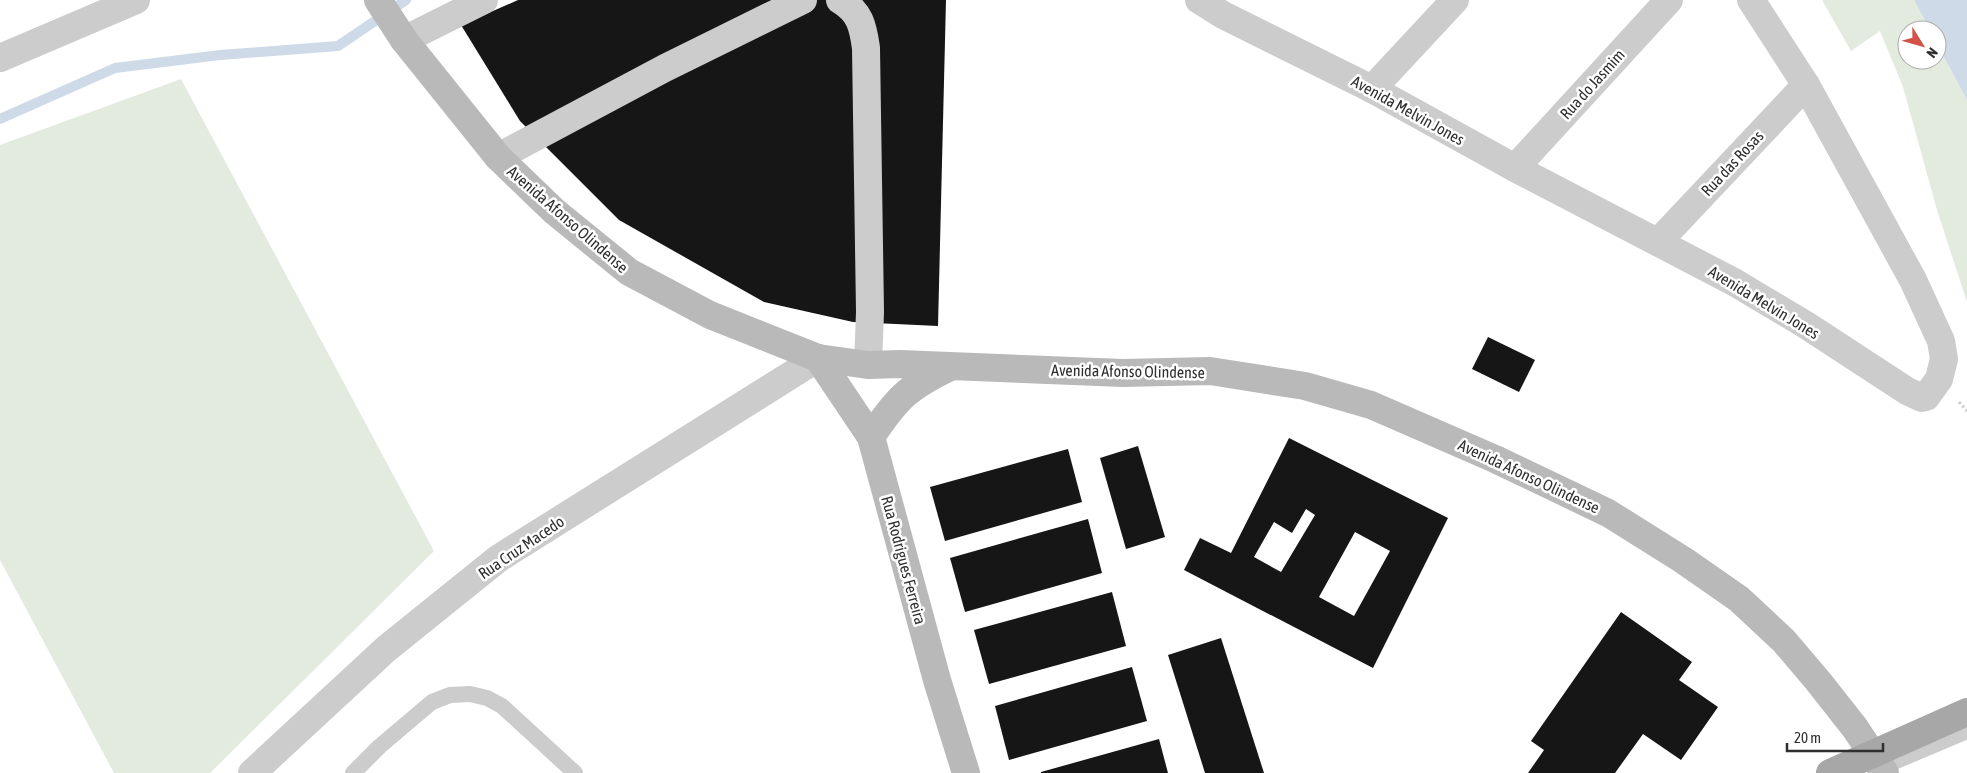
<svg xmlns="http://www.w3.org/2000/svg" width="1967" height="773" viewBox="0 0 1967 773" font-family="'Asap Condensed',sans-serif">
<rect width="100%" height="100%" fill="#fff"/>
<!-- green -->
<g fill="#e3ebdf">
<path d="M1822,0H1914L1930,30H1907V60H1937V44L1967,100V302L1937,210L1903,87L1880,31L1851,51Z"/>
<path d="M181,79L434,551L210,773H114L0,560V145Z"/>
</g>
<!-- water -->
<path fill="#cedae8" d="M1914,0H1967V100L1937,44V30H1930Z"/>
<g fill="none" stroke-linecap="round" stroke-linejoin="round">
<!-- stream -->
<path stroke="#cedae8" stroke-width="10" d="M0,119L115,68L220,55L338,46L406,0"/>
</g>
<!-- building -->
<g fill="#161616" fill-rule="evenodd">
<path d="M518,0H946L938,326L853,322L764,302L619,220L520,121L461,25Z"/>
<path d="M1488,337L1535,360L1519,392L1472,369Z"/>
<path d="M1289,438L1448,518L1373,668L1184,570L1200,538L1231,553ZM1306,509L1315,515L1281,572L1254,557L1274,522L1292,533ZM1355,532L1390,551L1354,616L1319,597Z"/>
<path d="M1138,446L1165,537L1126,549L1100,458Z"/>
<path d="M1068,449L1082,502L945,541L930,487Z"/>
<path d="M1088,519L1102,573L965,612L950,558Z"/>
<path d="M1112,592L1126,646L989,684L974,630Z"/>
<path d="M1621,612L1692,662L1679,680L1718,707L1681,760L1643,734L1615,773H1528L1544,750L1531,741Z"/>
<path d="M1221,638L1264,773H1205L1168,655Z"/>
<path d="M1132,667L1147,721L1009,760L995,706Z"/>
<path d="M1159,739L1168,773H1041V772Z"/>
</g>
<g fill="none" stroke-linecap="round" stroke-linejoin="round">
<!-- path -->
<path stroke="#ccc" stroke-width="3" stroke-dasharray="2.5 2.5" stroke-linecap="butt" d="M1959,402L1967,411"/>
<!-- lane -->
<g stroke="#ccc" stroke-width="16">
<path d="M1875,770L1967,731"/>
<path d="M353,773L380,746L432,702L450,695L470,694L487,698L502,706L575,773"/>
</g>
<!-- street -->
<g stroke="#ccc" stroke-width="28">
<path d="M840,0C860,12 863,26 866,48L870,312L868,365"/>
<path d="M1199,0L1223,15L1372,89L1515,168L1734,282L1806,325L1907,391L1922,398L1926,397L1939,379L1944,359L1941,341L1913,280L1806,85L1751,0"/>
<path d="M404,40L484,0"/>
<path d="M0,58L136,0"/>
<path d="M1372,89L1455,0"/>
<path d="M498,157L665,68L803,0"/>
<path d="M1515,168L1669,0"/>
<path d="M1658,242L1806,85"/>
<path d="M252,773L386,649L499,558L818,358"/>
</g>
<!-- secondary -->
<g stroke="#b9b9b9" stroke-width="28">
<path d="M378,0L404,40L498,157L554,211L629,272L710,315L818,358L868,365L900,364L1123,373L1210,371L1305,386L1371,405L1495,459L1608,513L1683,560L1739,599L1784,641L1818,681L1855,728L1885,773"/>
<path d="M818,358L871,437L937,680L966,773"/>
<path d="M871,437C897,398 908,387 950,367"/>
</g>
<!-- primary -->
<path stroke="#a7a7a7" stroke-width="28" d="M1830,773L1967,712"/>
</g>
<g text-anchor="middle" stroke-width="5" stroke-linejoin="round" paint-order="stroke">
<!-- street labels -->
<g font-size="16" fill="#2f2f2f" stroke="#fff">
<text transform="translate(1592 84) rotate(-48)" y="6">Rua do Jasmim</text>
<text transform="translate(1408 110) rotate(29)" y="6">Avenida Melvin Jones</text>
<text transform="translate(1732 163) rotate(-47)" y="6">Rua das Rosas</text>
<text transform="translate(568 219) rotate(41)" y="6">Avenida Afonso Olindense</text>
<text transform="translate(1764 302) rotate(31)" y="6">Avenida Melvin Jones</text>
<text transform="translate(1128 371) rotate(1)" y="6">Avenida Afonso Olindense</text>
<text transform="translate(1529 476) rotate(25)" y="6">Avenida Afonso Olindense</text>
<text transform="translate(521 547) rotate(-34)" y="6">Rua Cruz Macedo</text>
<text transform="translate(904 560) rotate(75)" y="6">Rua Rodrigues Ferreira</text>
</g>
</g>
<!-- north arrow -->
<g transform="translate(1922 45) rotate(127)"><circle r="24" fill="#ffffff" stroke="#acacac"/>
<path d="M0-4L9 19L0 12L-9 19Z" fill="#d15247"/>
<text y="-8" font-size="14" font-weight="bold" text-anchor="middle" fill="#2f2f2f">N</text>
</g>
<!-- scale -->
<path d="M1787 743v8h96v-8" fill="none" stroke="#2f2f2f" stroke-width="2.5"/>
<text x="1794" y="743" font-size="15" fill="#2f2f2f" stroke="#ffffff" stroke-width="4" paint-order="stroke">20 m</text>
</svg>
